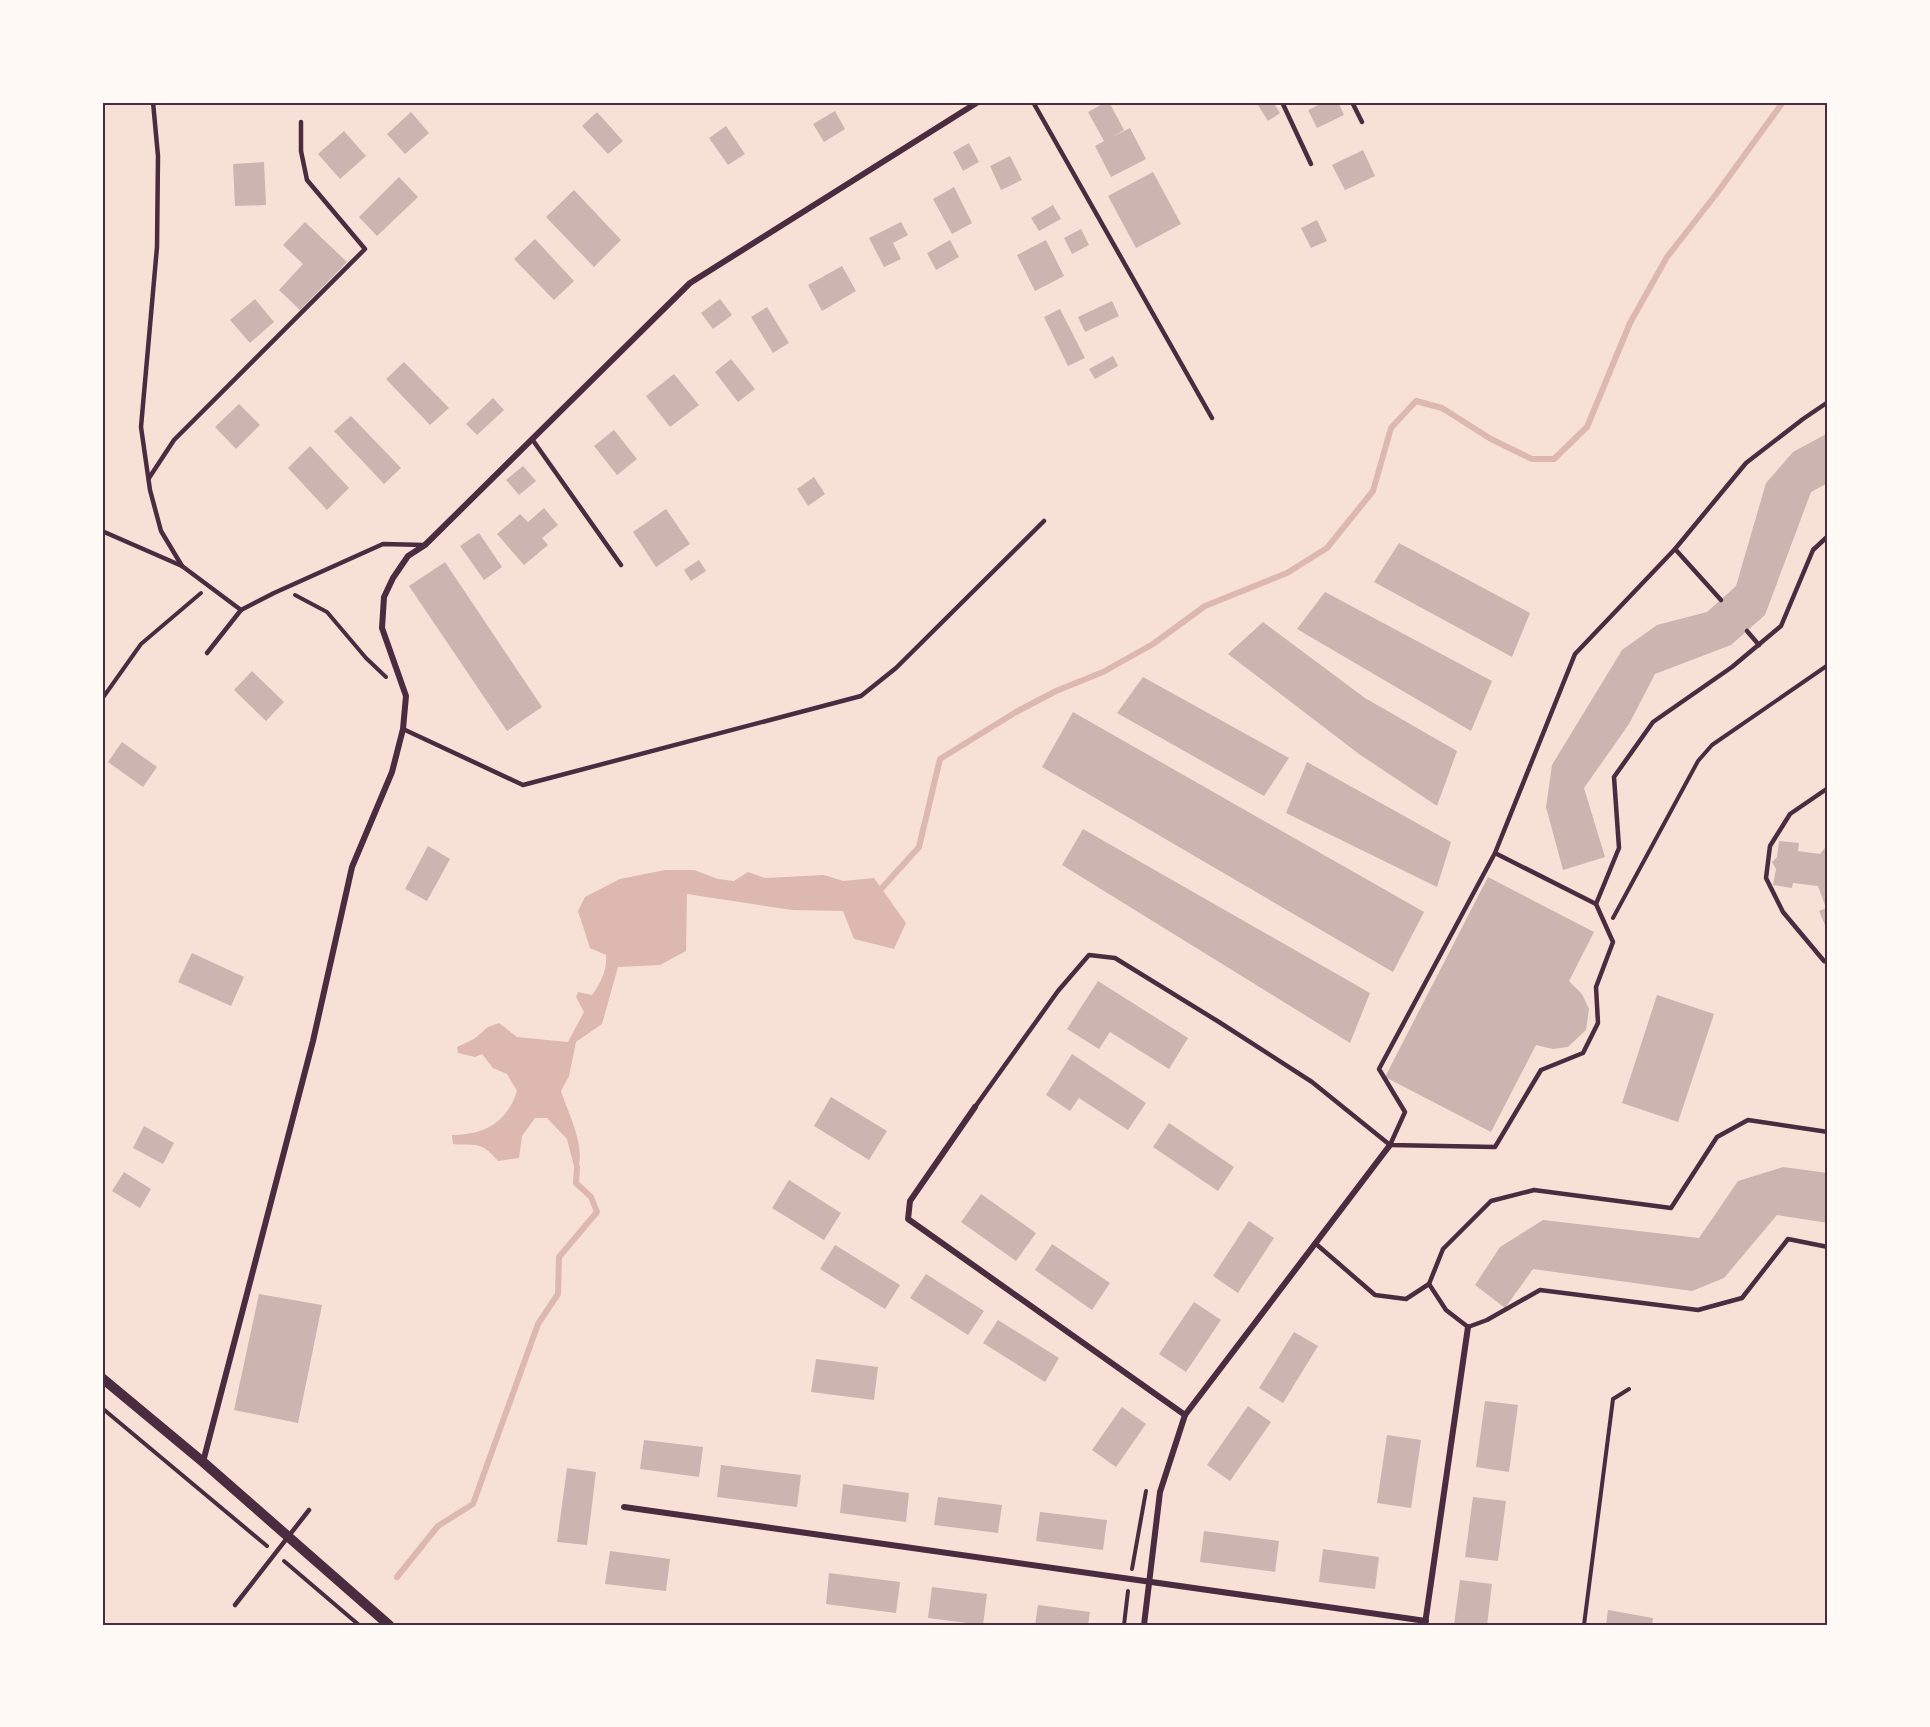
<svg xmlns="http://www.w3.org/2000/svg" width="1930" height="1727" viewBox="0 0 1930 1727" font-family="'Exo 2',sans-serif">
<rect width="100%" height="100%" fill="#f7e1d7"/>
<!-- water -->
<path fill="#dcb8b0" d="M665,870H694L718,879L734,881L748,872L765,878L824,875L843,881L874,878L906,923L894,949L854,939L843,911L792,910L687,894L686,951L660,965L618,967L602,1024L576,1042L569,1076L561,1091C569,1116 588,1149 576,1174L567,1139L547,1118H535L522,1136L519,1158L498,1161C479,1139 478,1147 453,1144L452,1135C485,1135 507,1122 517,1091L507,1074L493,1068L482,1054L475,1057L458,1053L457,1047L474,1039L488,1027L499,1023L517,1037L568,1042L584,1012L576,997L578,992L592,995C601,982 607,971 606,955L590,948L578,911L585,897L620,879Z"/>
<g fill="none" stroke-linecap="round" stroke-linejoin="round">
<!-- stream -->
<g stroke="#dcb8b0" stroke-width="6">
<path d="M873,889H881L919,847L940,759L1016,712L1056,691L1103,672L1153,644L1205,606L1287,573L1327,548L1373,491L1391,428L1416,401L1442,408L1491,439L1532,459H1554L1587,427L1630,323L1667,257L1717,193L1783,102"/>
<path d="M397,1577L438,1526L473,1504L538,1324L558,1294L559,1257L597,1212L591,1197L576,1183L577,1167"/>
</g>
</g>
<!-- building -->
<g fill="#ccb4b1">
<path d="M1106,102H1109L1124,130L1112,137L1130,128L1146,159L1111,177L1095,146L1104,141L1088,112Z"/>
<path d="M1256,102H1273L1280,113L1268,121Z"/>
<path d="M1325,102H1338L1344,115L1317,128L1308,110Z"/>
<path d="M835,111L845,129L824,142L813,124Z"/>
<path d="M411,112L429,133L405,154L387,134Z"/>
<path d="M597,112L623,141L608,154L582,126Z"/>
<path d="M726,126L745,154L728,165L709,138Z"/>
<path d="M344,131L366,156L340,179L318,154Z"/>
<path d="M969,143L979,162L963,171L953,152Z"/>
<path d="M1363,150L1375,176L1345,190L1332,165Z"/>
<path d="M1010,156L1022,180L1001,190L990,166Z"/>
<path d="M264,162L266,205L235,206L233,164Z"/>
<path d="M1153,172L1181,224L1136,248L1108,196Z"/>
<path d="M399,177L418,197L377,236L359,217Z"/>
<path d="M954,187L972,223L952,234L933,199Z"/>
<path d="M574,190L621,240L594,267L546,217Z"/>
<path d="M1053,205L1061,219L1039,231L1031,218Z"/>
<path d="M1317,220L1327,241L1311,248L1301,228Z"/>
<path d="M305,222L347,262L300,310L279,290L303,264L283,245Z"/>
<path d="M901,222L908,235L893,243L901,259L884,267L869,238Z"/>
<path d="M1081,229L1089,245L1072,254L1064,238Z"/>
<path d="M535,239L574,281L554,300L514,259Z"/>
<path d="M950,240L959,257L936,270L927,253Z"/>
<path d="M1046,240L1064,276L1035,291L1017,255Z"/>
<path d="M842,266L856,291L822,311L808,285Z"/>
<path d="M255,299L274,322L250,343L230,320Z"/>
<path d="M720,299L732,315L713,329L701,313Z"/>
<path d="M1112,301L1119,316L1085,332L1078,317Z"/>
<path d="M767,307L789,343L773,353L751,317Z"/>
<path d="M1060,309L1085,358L1068,366L1044,317Z"/>
<path d="M1113,356L1118,366L1095,379L1089,369Z"/>
<path d="M731,359L755,389L738,402L715,372Z"/>
<path d="M404,362L449,408L430,425L386,379Z"/>
<path d="M674,374L699,405L670,427L646,396Z"/>
<path d="M493,398L504,410L477,435L466,424Z"/>
<path d="M239,404L260,425L236,449L215,427Z"/>
<path d="M351,416L401,468L384,484L334,431Z"/>
<path d="M614,430L637,459L617,475L594,446Z"/>
<path d="M1828,433V483L1811,492L1765,615L1731,645L1655,674L1629,724L1584,788L1605,857L1563,870L1546,807L1552,765L1622,650L1657,625L1707,612L1736,586L1766,483L1793,452Z"/>
<path d="M310,446L349,488L327,510L288,468Z"/>
<path d="M523,466L536,481L519,495L506,480Z"/>
<path d="M814,477L825,494L808,506L797,489Z"/>
<path d="M544,508L558,525L542,538L548,545L524,565L497,534L520,514L528,522Z"/>
<path d="M666,509L690,544L656,567L633,532Z"/>
<path d="M479,533L502,567L484,580L460,546Z"/>
<path d="M1399,543L1530,613L1512,657L1374,582Z"/>
<path d="M699,560L706,571L691,581L684,570Z"/>
<path d="M445,562L542,707L507,731L409,586Z"/>
<path d="M1325,592L1492,681L1471,731L1297,629Z"/>
<path d="M1263,622L1365,698L1457,751L1437,806L1359,754L1228,654Z"/>
<path d="M252,671L284,702L266,721L234,690Z"/>
<path d="M1143,677L1289,758L1264,796L1117,713Z"/>
<path d="M1073,712L1424,912L1393,972L1042,767Z"/>
<path d="M122,742L157,767L143,787L108,762Z"/>
<path d="M1307,762L1451,842L1437,887L1286,813Z"/>
<path d="M1083,829L1370,993L1350,1043L1062,865Z"/>
<path d="M1779,841L1799,843L1798,851L1820,854L1828,844V932L1819,911L1826,908L1818,886L1793,883L1792,888L1773,885L1776,869L1772,862L1777,857Z"/>
<path d="M428,846L450,859L427,901L405,889Z"/>
<path d="M1488,877L1594,932L1569,981L1582,994L1589,1009L1586,1030L1568,1047L1553,1049L1536,1045L1491,1132L1385,1077Z"/>
<path d="M192,953L244,977L231,1006L178,982Z"/>
<path d="M1098,981L1188,1038L1169,1069L1110,1032L1099,1049L1067,1029Z"/>
<path d="M1657,995L1714,1014L1678,1122L1622,1103Z"/>
<path d="M1072,1054L1146,1103L1128,1130L1079,1098L1070,1111L1046,1095Z"/>
<path d="M831,1097L887,1131L869,1160L814,1126Z"/>
<path d="M1169,1123L1234,1167L1218,1191L1153,1147Z"/>
<path d="M144,1126L174,1143L163,1164L133,1148Z"/>
<path d="M1783,1167L1828,1173V1223L1777,1215L1724,1278L1692,1291L1533,1269L1505,1308L1475,1285L1500,1247L1543,1220L1699,1238L1738,1181Z"/>
<path d="M124,1172L151,1189L140,1208L112,1191Z"/>
<path d="M789,1180L841,1213L824,1240L772,1208Z"/>
<path d="M981,1194L1036,1233L1016,1261L961,1222Z"/>
<path d="M1249,1221L1274,1238L1238,1293L1213,1276Z"/>
<path d="M1052,1244L1110,1283L1092,1310L1035,1270Z"/>
<path d="M835,1245L900,1285L885,1309L820,1269Z"/>
<path d="M926,1274L984,1311L968,1335L910,1298Z"/>
<path d="M259,1294L322,1305L298,1423L234,1410Z"/>
<path d="M1194,1302L1221,1320L1186,1372L1159,1354Z"/>
<path d="M998,1320L1059,1358L1045,1382L983,1343Z"/>
<path d="M1294,1332L1318,1346L1283,1403L1259,1388Z"/>
<path d="M816,1359L878,1367L874,1400L811,1392Z"/>
<path d="M1485,1401L1518,1405L1509,1472L1476,1467Z"/>
<path d="M1248,1406L1271,1422L1230,1481L1207,1465Z"/>
<path d="M1122,1407L1146,1424L1116,1467L1092,1450Z"/>
<path d="M1387,1435L1421,1440L1411,1508L1377,1503Z"/>
<path d="M644,1440L703,1447L699,1477L640,1469Z"/>
<path d="M721,1465L801,1475L797,1507L717,1497Z"/>
<path d="M567,1468L596,1472L587,1545L557,1542Z"/>
<path d="M843,1484L909,1493L906,1522L840,1513Z"/>
<path d="M938,1497L1002,1505L998,1533L934,1525Z"/>
<path d="M1473,1497L1506,1501L1498,1561L1465,1557Z"/>
<path d="M1040,1512L1107,1520L1103,1550L1036,1541Z"/>
<path d="M1204,1531L1279,1541L1275,1572L1200,1562Z"/>
<path d="M1323,1549L1379,1557L1375,1589L1319,1582Z"/>
<path d="M610,1551L670,1559L666,1591L605,1584Z"/>
<path d="M829,1573L900,1582L896,1613L826,1604Z"/>
<path d="M1460,1580L1492,1584L1487,1625H1454Z"/>
<path d="M932,1587L987,1594L983,1625L928,1618Z"/>
<path d="M1038,1605L1090,1612L1088,1625H1035Z"/>
<path d="M1608,1610L1653,1618L1652,1625H1606Z"/>
</g>
<g fill="none" stroke-linecap="round" stroke-linejoin="round">
<!-- path -->
<g stroke="#4a2c40" stroke-width="4">
<path d="M295,595L327,612L366,658L386,677"/>
<path d="M102,699L141,644L201,593"/>
<path d="M1613,918L1698,761L1712,745L1828,665"/>
<path d="M102,1408L267,1546"/>
<path d="M284,1561L359,1625"/>
<path d="M1132,1569L1146,1491"/>
<path d="M1124,1625L1128,1591"/>
<path d="M1584,1625L1613,1399L1629,1389"/>
</g>
<!-- service -->
<g stroke="#4a2c40" stroke-width="4.5">
<path d="M153,102L158,156L157,247L141,427L150,490L161,531L182,566"/>
<path d="M1033,102L1212,418"/>
<path d="M1282,102L1311,164"/>
<path d="M1352,102L1362,122"/>
<path d="M532,439L621,565"/>
<path d="M149,478L174,440L365,249L307,180L301,151V122"/>
<path d="M102,531L182,566L241,610L274,593L383,544L425,545"/>
<path d="M1675,549L1721,600"/>
<path d="M1747,631L1759,645"/>
<path d="M207,653L241,610"/>
<path d="M403,729L523,785L861,696L896,668L1044,521"/>
<path d="M1828,788L1790,814L1770,846L1766,878L1783,912L1824,961L1828,962"/>
<path d="M1495,853L1596,904L1613,942L1596,987L1598,1023L1583,1053L1541,1070L1495,1147L1390,1145L1405,1112L1379,1069L1495,853L1575,654L1675,549L1746,463L1803,419L1828,402"/>
<path d="M1596,904L1619,848L1614,777L1653,722L1732,667L1781,626L1813,550L1828,536"/>
<path d="M975,1107L1058,991L1089,955L1115,958L1219,1022L1312,1082L1390,1145"/>
<path d="M1828,1132L1748,1120L1717,1137L1671,1208L1534,1190L1491,1201L1443,1249L1429,1284L1446,1310L1468,1327L1487,1320L1540,1290L1698,1310L1742,1298L1788,1239L1828,1247"/>
<path d="M1315,1243L1375,1295L1406,1299L1429,1284"/>
<path d="M235,1605L309,1510"/>
</g>
<!-- minor -->
<g stroke="#4a2c40" stroke-width="6">
<path d="M975,1107L910,1201L908,1219L1185,1415"/>
<path d="M203,1462L313,1041L352,867L392,772L403,729L406,696L382,628L384,597L393,578L408,556L425,545L690,283L978,102"/>
<path d="M624,1507L1426,1621"/>
<path d="M1425,1624L1468,1327"/>
<path d="M1144,1625L1160,1492L1185,1415L1390,1145"/>
</g>
<!-- tertiary -->
<path stroke="#4a2c40" stroke-width="10" d="M102,1378L203,1462L389,1625"/>
</g>
<!-- border -->
<rect width="1930" height="1727" fill="none" stroke="#fffaf5" stroke-width="207"/>
<rect x="104" y="104" width="1722" height="1520" fill="none" stroke="#4a2c40" stroke-width="2"/>
</svg>
